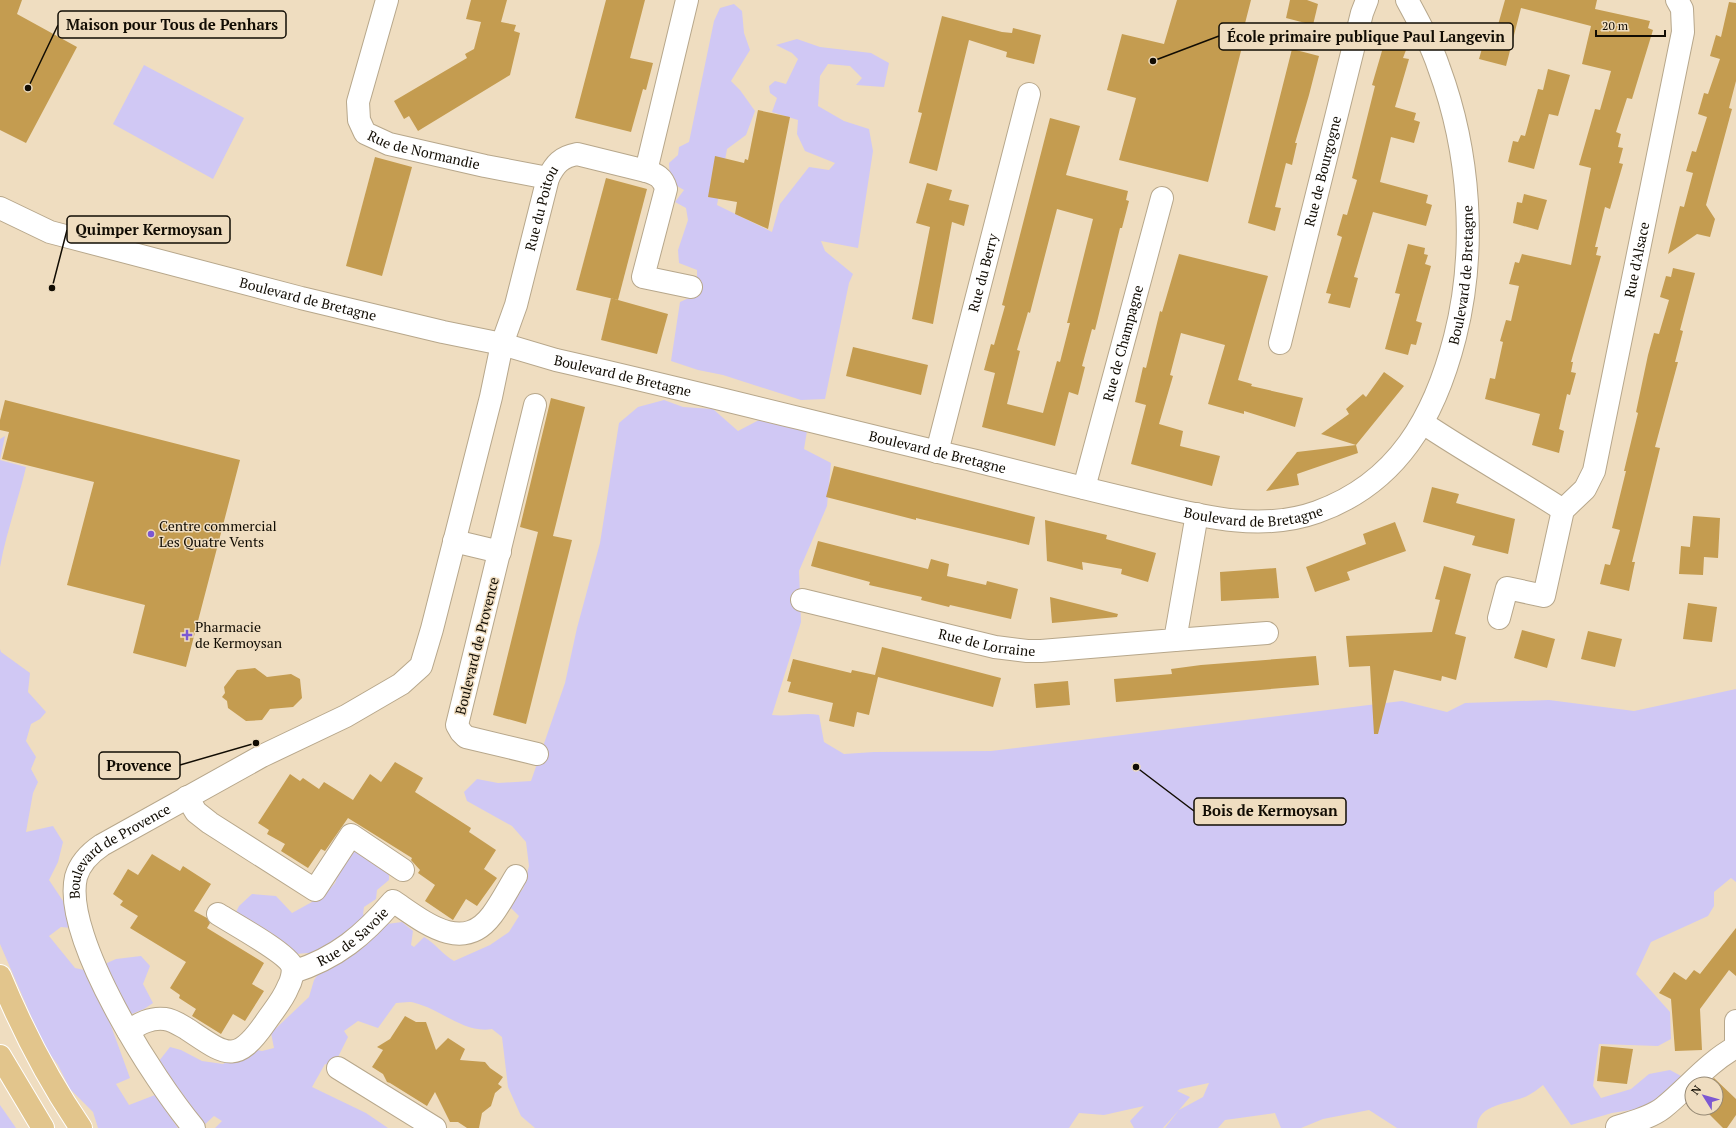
<svg xmlns="http://www.w3.org/2000/svg" width="1736" height="1128" viewBox="0 0 1736 1128" font-family="'PT Serif',serif">
<rect width="100%" height="100%" fill="#efddc0"/>
<!-- green -->
<g fill="#d0c8f4" fill-rule="evenodd">
<path d="M734,4L742,11L744,33L750,50L731,81L740,90L755,111L746,135L727,149L717,205L772,232L780,204L809,167L829,170L835,163L805,151L797,134L798,120L772,112L777,98L770,93L769,86L775,81L786,84L798,59L792,53L776,45L797,39L820,47L871,53L889,63L884,87L856,85L862,78L850,66L828,64L820,76L818,106L844,121L869,129L873,151L858,248L821,241L825,251L853,274L849,283L825,399L801,400L723,375L698,370L671,361L680,302L691,297L697,281V270L679,263L678,250L688,220L686,208L675,202L684,190L670,182L669,163L678,155L679,147L689,142L714,21L720,8Z"/>
<path d="M144,65L244,118L213,179L113,124Z"/>
<path d="M664,400L683,407L713,409L738,431L759,420L772,421L807,431L804,449L831,463L827,506L799,571L801,622L772,715C789,717 804,712 819,715L824,742L844,754L874,752L991,751L1402,701L1447,712L1465,703L1549,700L1634,711L1736,689V882L1731,878L1714,892V906L1708,916L1651,942L1636,974L1670,1012L1671,1039L1658,1046L1599,1044L1593,1086L1601,1098L1631,1089L1649,1074L1670,1070L1683,1077L1656,1106L1612,1113L1571,1125L1543,1085C1538,1089 1533,1093 1527,1096C1511,1104 1477,1103 1477,1128H1397L1369,1110L1323,1119L1301,1128H1281L1275,1113L1225,1120L1218,1128H1165L1179,1110L1163,1128H1134L1130,1121L1144,1106L1104,1115L1079,1113L1069,1128H535L521,1116L508,1087L502,1037L492,1029C465,1034 440,1009 415,1003C410,1001 402,1003 396,1003L378,1028L358,1021L344,1031L348,1037L333,1067L325,1064L312,1087L366,1113L388,1128H215L222,1121L214,1116L202,1127L155,1066L170,1047L181,1050L202,1061L223,1064L251,1049L262,1051L274,1048L271,1033L309,997L314,980L323,967L322,955L307,953L286,955L233,918L239,906L252,894L276,896L292,913L312,902L319,894L327,892L335,883L343,860L356,851L389,872V880L377,890L376,899L364,907L363,914L377,929L387,924L402,922L413,931L411,945L414,947L424,937C436,944 442,954 454,961L490,945L509,932L519,916L507,904L523,889L529,866L526,842L512,826L467,801L464,792L477,779L498,783L531,781L565,683L577,628L600,543L619,423L638,407ZM1209,1083L1203,1097L1179,1110L1190,1097L1177,1091L1180,1089Z"/>
<path d="M5,436L0,460L26,467C18,501 6,533 0,567V439Z"/>
<path d="M0,649L1,652L30,673L28,692L46,712L40,719L31,724L26,741L36,757L31,769L38,782L33,793L26,832L53,826L63,842L58,862L49,880L63,901L72,928L61,927L49,936L75,968L89,971L116,959L141,956L150,966L143,984L153,1003L144,1009L110,1023L130,1078L116,1084L129,1105L155,1095L178,1128H98L93,1112L70,1089L58,1065L44,1046L0,944Z"/>
<path d="M0,1105L16,1128H0Z"/>
</g>
<!-- building -->
<g fill="#c49c50" fill-rule="evenodd">
<path d="M0,0H22L17,14L77,47L26,143L0,130Z"/>
<path d="M471,0H507L501,22L516,25L514,31L520,33L510,75L418,131L409,116L404,119L394,101L467,58L465,54L474,49L481,22L466,19Z"/>
<path d="M606,0H645L630,58L653,63L646,90L643,89L631,132L575,118Z"/>
<path d="M1177,0H1251L1241,39H1244L1208,182L1119,160L1136,98L1107,90L1122,34L1164,44Z"/>
<path d="M1290,0H1307L1318,4L1313,25L1286,18Z"/>
<path d="M1505,0H1597L1595,9L1650,21L1648,28L1653,30L1632,99L1627,98L1616,132L1621,134L1618,147L1623,148L1619,163L1623,164L1610,209L1605,207L1595,247H1598L1596,255L1601,256L1571,362H1573L1571,372L1576,373L1570,395L1567,394L1559,429L1564,431L1559,453L1532,445L1540,414L1485,399L1490,378L1495,379L1503,342L1500,341L1506,320L1511,321L1519,286L1509,284L1515,262L1519,263L1522,254L1571,265L1591,168L1579,165L1595,109L1600,110L1611,71L1582,64L1591,26L1521,8L1506,66L1479,59L1485,38L1489,39L1491,31L1496,32Z"/>
<path d="M1729,2L1736,3V81L1729,108L1732,109L1706,205L1715,219L1710,237L1697,234L1668,254L1680,206L1684,207L1693,173L1686,171L1692,151L1696,152L1707,117L1698,114L1704,93L1708,94L1720,59L1710,56L1716,35L1721,37Z"/>
<path d="M942,16L1002,32L1012,33L1013,28L1041,35L1034,64L1006,57L1007,52L969,40L937,171L909,163L922,113L918,112Z"/>
<path d="M1384,44L1406,50L1403,58L1409,59L1395,107L1416,113L1414,120L1420,122L1414,143L1391,137L1380,182L1428,195L1426,203L1432,205L1426,226L1373,212L1354,277L1358,278L1350,308L1328,303L1331,294L1326,293L1342,237L1337,235L1343,214L1347,215L1357,180L1352,178L1375,86L1372,85Z"/>
<path d="M1292,49L1319,56L1309,95L1295,143H1297L1292,165L1286,163L1275,207L1281,208L1275,231L1248,223Z"/>
<path d="M1548,69L1570,75L1558,116L1549,114L1534,169L1508,162L1513,141L1518,142L1521,135L1525,136L1538,89L1543,90Z"/>
<path d="M758,110L790,117L768,229L735,214L737,202L708,197L715,156L744,163L745,159L748,160Z"/>
<path d="M1050,118L1080,126L1066,175L1128,191L1126,200L1129,201L1122,228H1120L1095,330L1092,329L1082,366L1085,367L1078,395L1069,392L1055,446L982,427L995,373L984,370L991,344L994,345L1005,306L1002,305ZM1057,209L1093,219L1067,323H1070L1060,362L1057,361L1043,413L1007,404L1020,351L1017,350L1028,312L1030,313Z"/>
<path d="M375,157L412,167L382,276L346,266Z"/>
<path d="M606,178L647,189L618,300L576,290Z"/>
<path d="M927,183L952,190L949,200L969,205L964,226L952,222L933,324L912,319L930,227L916,223Z"/>
<path d="M1524,194L1547,200L1538,230L1513,223L1517,202L1522,203Z"/>
<path d="M1408,244L1425,248L1424,254L1428,255L1425,264L1431,266L1416,321L1422,323L1416,345L1411,344L1408,355L1385,349L1400,294L1395,293Z"/>
<path d="M1179,254L1268,276L1238,380L1252,384L1251,386L1303,398L1295,427L1244,411V414L1208,404L1225,345L1181,333L1170,375L1173,376L1159,424L1183,431L1180,446L1220,456L1212,486L1131,464L1146,405L1135,402L1143,367L1146,368L1160,311L1162,312Z"/>
<path d="M1673,268L1695,273L1680,330L1683,331L1675,362H1678L1655,447L1660,448L1632,562H1635L1629,591L1600,584L1605,564L1610,565L1620,530L1612,528L1626,471H1624L1638,413L1636,412L1648,355L1654,333L1659,334L1669,300L1660,297L1666,276L1671,277Z"/>
<path d="M611,298L668,314L657,354L601,340Z"/>
<path d="M853,347L928,365L921,395L846,376Z"/>
<path d="M1384,372L1404,386L1356,445L1321,434L1349,414L1346,409L1363,394L1366,397Z"/>
<path d="M551,398L585,407L553,536L572,540L526,724L493,715L538,532L520,527Z"/>
<path d="M5,400L240,460L186,667L133,653L145,605L67,585L94,482L2,459L9,432L0,430V420Z"/>
<path d="M1356,445L1358,453L1297,474L1299,485L1266,491L1297,452Z"/>
<path d="M834,466L1035,517L1029,545L916,518V520L826,497Z"/>
<path d="M1432,487L1459,494L1456,503L1515,519L1508,554L1472,545L1475,536L1423,522Z"/>
<path d="M1693,516L1720,518L1718,558L1704,557L1703,575L1679,574L1681,546L1690,547Z"/>
<path d="M1045,520L1107,535L1106,539L1156,553L1148,582L1121,574L1122,569L1082,562L1083,570L1047,561Z"/>
<path d="M1395,522L1406,551L1347,572L1350,580L1315,592L1306,567L1366,544L1363,534Z"/>
<path d="M818,541L928,569L931,559L949,564L947,576L986,585L987,581L1018,589L1011,619L950,605L949,607L921,600L922,597L869,585L870,582L811,566Z"/>
<path d="M1444,566L1471,574L1455,634L1466,637L1456,680L1442,676L1441,681L1394,670L1378,734H1374L1370,666L1349,667L1346,636L1432,632L1440,600L1435,599Z"/>
<path d="M1276,568L1279,598L1221,601L1220,572Z"/>
<path d="M1050,597L1118,614L1117,617L1052,623Z"/>
<path d="M1688,603L1717,607L1712,642L1683,639Z"/>
<path d="M1522,630L1555,639L1547,668L1514,658Z"/>
<path d="M1588,631L1622,639L1615,667L1581,659Z"/>
<path d="M882,647L1001,678L993,707L878,677L869,715L857,712L854,727L829,721L833,703L788,692L791,682L787,681L793,659L851,673L852,670L875,675Z"/>
<path d="M1316,656L1319,685L1116,702L1114,679L1172,674L1171,669L1201,665Z"/>
<path d="M255,668L267,677L291,674L300,679L302,698L293,707L270,709L262,720L246,721L228,708L227,701L222,697L225,693L224,687L237,670Z"/>
<path d="M1068,681L1070,705L1036,708L1034,684Z"/>
<path d="M395,762L423,778L415,792L471,828L469,832L496,850L484,869L497,878L477,906L466,899L453,920L425,901L435,885L418,873L420,870L411,860L412,858L348,818L325,851L321,849L308,868L281,851L285,844L267,834L269,830L258,823L290,774L300,781L303,778L319,789L324,782L353,800L370,774L381,782Z"/>
<path d="M152,854L180,871L183,866L211,884L194,911L207,918L210,923L207,928L264,963L252,984L264,991L245,1021L233,1014L221,1034L192,1016L196,1009L179,998L180,995L170,988L186,962L130,928L138,916L120,905L123,901L113,894L128,869L138,875Z"/>
<path d="M1736,928V976L1729,970L1700,1009L1702,1050L1675,1051L1671,999L1659,993L1674,972L1686,980L1694,970L1700,974Z"/>
<path d="M405,1016L416,1022H426L436,1050L448,1038L465,1049L460,1060L485,1062L490,1068L503,1077L498,1084L502,1087L495,1093L491,1106L482,1113L479,1128H467L458,1122H450L435,1092L427,1106L390,1083L387,1082L383,1074L372,1067L383,1050L377,1047L390,1039Z"/>
<path d="M1601,1046L1633,1049L1627,1084L1597,1081Z"/>
<path d="M1714,1078L1736,1099V1115L1727,1128H1723L1703,1108H1716V1084H1708Z"/>
</g>
<g fill="none" stroke-linecap="round" stroke-linejoin="round">
<defs>
<g id="street">
<path id="s1" d="M387,0L358,102L359,120L365,133L389,144L485,166L548,178"/>
<path d="M646,171C656,174 663,177 666,189L643,277L691,287"/>
<path id="s2" d="M0,208L50,232L301,298L443,332L502,344L556,360C697,392 836,428 976,461C1027,474 1078,487 1129,499C1190,513 1256,534 1317,512C1398,483 1435,416 1455,337C1477,250 1470,152 1439,68C1431,44 1419,22 1407,0"/>
<path id="s3" d="M1280,343L1362,13L1367,0"/>
<path d="M535,405L457,725L461,732L466,737L537,754"/>
<path d="M1423,423C1469,454 1517,480 1563,510"/>
<path id="s4" d="M937,452L1029,94"/>
<path id="s5" d="M1084,488L1162,198"/>
<path d="M454,541L500,552"/>
<path id="s6" d="M802,600L995,647L1027,651H1041L1175,640L1197,514"/>
<path id="s7" d="M1499,618L1507,588L1544,596L1563,510L1585,489L1594,471L1683,32L1682,9L1677,0"/>
<path d="M1175,640L1267,633"/>
<path d="M187,797L196,812L210,823L315,890L351,835L403,870"/>
<path id="s8" d="M293,972C337,958 364,935 393,901C423,921 462,955 492,915C501,903 508,889 516,876"/>
<path d="M1736,1021V1041"/>
<path d="M128,1031C139,1024 151,1017 165,1019C173,1020 180,1025 187,1029C225,1054 235,1066 265,1023C273,1011 283,1000 288,987C291,982 294,972 292,966C287,953 232,923 218,914"/>
<path d="M338,1068L435,1128"/>
<path d="M1617,1127C1632,1122 1650,1118 1663,1108C1688,1088 1707,1063 1736,1047"/>
<path id="s9" d="M194,1128C155,1082 62,938 76,877C80,863 90,853 102,845L262,756L346,716L401,684L421,666L432,629L491,397L502,344L516,305L548,178C555,164 561,157 577,154L646,171L687,0"/>
</g>
<g id="primary">
<path d="M0,976C22,1029 48,1080 81,1128"/>
<path d="M0,1056L43,1128"/>
</g>
</defs>
<!-- street casing -->
<use href="#street" stroke="#b7a78b" stroke-width="24"/>
<!-- primary casing -->
<use href="#primary" stroke="#fff" stroke-width="24"/>
<!-- street -->
<use href="#street" stroke="#fff" stroke-width="22"/>
<!-- primary -->
<use href="#primary" stroke="#e2c58c" stroke-width="22"/>
</g>
<!-- markers -->
<g fill="#7c58d2" stroke="#efddc0" stroke-width="1.5">
<circle cx="151" cy="534" r="4"/>
<path d="M185 629h4v4h4v4h-4v4h-4v-4h-4v-4h4z"/>
</g>
<g text-anchor="middle" stroke-width="3" stroke-linejoin="round" paint-order="stroke">
<!-- street labels -->
<g font-size="14" fill="#110c03" stroke="#efddc0">
<text dy="5" stroke="none"><textPath href="#s1" startOffset="200">Rue de Normandie</textPath></text>
<text dy="5" stroke="none"><textPath href="#s3" startOffset="177">Rue de Bourgogne</textPath></text>
<text dy="5" stroke="none"><textPath href="#s9" startOffset="1165">Rue du Poitou</textPath></text>
<text dy="5" stroke="none"><textPath href="#s7" startOffset="423">Rue d'Alsace</textPath></text>
<text dy="5" stroke="none"><textPath href="#s4" startOffset="185">Rue du Berry</textPath></text>
<text dy="5" stroke="none"><textPath href="#s2" startOffset="1654">Boulevard de Bretagne</textPath></text>
<text dy="5" stroke="none"><textPath href="#s2" startOffset="322">Boulevard de Bretagne</textPath></text>
<text dy="5" stroke="none"><textPath href="#s5" startOffset="150">Rue de Champagne</textPath></text>
<text dy="5" stroke="none"><textPath href="#s2" startOffset="646">Boulevard de Bretagne</textPath></text>
<text dy="5" stroke="none"><textPath href="#s2" startOffset="970">Boulevard de Bretagne</textPath></text>
<text dy="5" stroke="none"><textPath href="#s2" startOffset="1294">Boulevard de Bretagne</textPath></text>
<text dy="5" stroke="none"><textPath href="#s6" startOffset="190">Rue de Lorraine</textPath></text>
<text transform="translate(477 646) rotate(-76)" y="5">Boulevard de Provence</text>
<text dy="5" stroke="none"><textPath href="#s9" startOffset="331">Boulevard de Provence</textPath></text>
<text dy="5" stroke="none"><textPath href="#s8" startOffset="70">Rue de Savoie</textPath></text>
</g>
<!-- poi labels -->
<g font-size="14" fill="#110c03" stroke="#efddc0" text-anchor="start">
<text x="159" y="531">Centre commercial<tspan x="159" dy="16">Les Quatre Vents</tspan></text>
<text x="195" y="632">Pharmacie<tspan x="195" dy="16">de Kermoysan</tspan></text>
</g>
</g>
<!-- callouts -->
<path fill="none" stroke="#110c03" stroke-width="1.5" d="M28 88L58 25M1153 61L1219 36M52 288L67 230M256 743L180 765M1136 767L1194 811"/>
<g fill="#110c03" stroke="#efddc0" stroke-width="1.5">
<circle cx="28" cy="88" r="4"/>
<circle cx="1153" cy="61" r="4"/>
<circle cx="52" cy="288" r="4"/>
<circle cx="256" cy="743" r="4"/>
<circle cx="1136" cy="767" r="4"/>
</g>
<g fill="#efddc0" stroke="#110c03" stroke-width="1.5">
<rect x="58" y="11" width="228" height="27" rx="4"/>
<rect x="1219" y="23" width="294" height="27" rx="4"/>
<rect x="67" y="216" width="163" height="27" rx="4"/>
<rect x="99" y="752" width="81" height="27" rx="4"/>
<rect x="1194" y="798" width="152" height="27" rx="4"/>
</g>
<g font-size="15" text-anchor="middle" font-weight="bold" fill="#110c03">
<text x="172" y="30">Maison pour Tous de Penhars</text>
<text x="1366" y="42">École primaire publique Paul Langevin</text>
<text x="149" y="235">Quimper Kermoysan</text>
<text x="139" y="771">Provence</text>
<text x="1270" y="816">Bois de Kermoysan</text>
</g>
<!-- north arrow -->
<g transform="translate(1704 1096) rotate(307)"><circle r="19" fill="#efddc0" stroke="#968974"/>
<path d="M0-3L7 15L0 10L-7 15Z" fill="#7c58d2"/>
<text y="-6" font-size="11" font-weight="bold" text-anchor="middle" fill="#110c03">N</text>
</g>
<!-- scale -->
<path d="M1596 30v6h69v-6" fill="none" stroke="#110c03" stroke-width="2"/>
<text x="1602" y="30" font-size="12" fill="#110c03" stroke="#efddc0" stroke-width="3" paint-order="stroke">20 m</text>
</svg>
